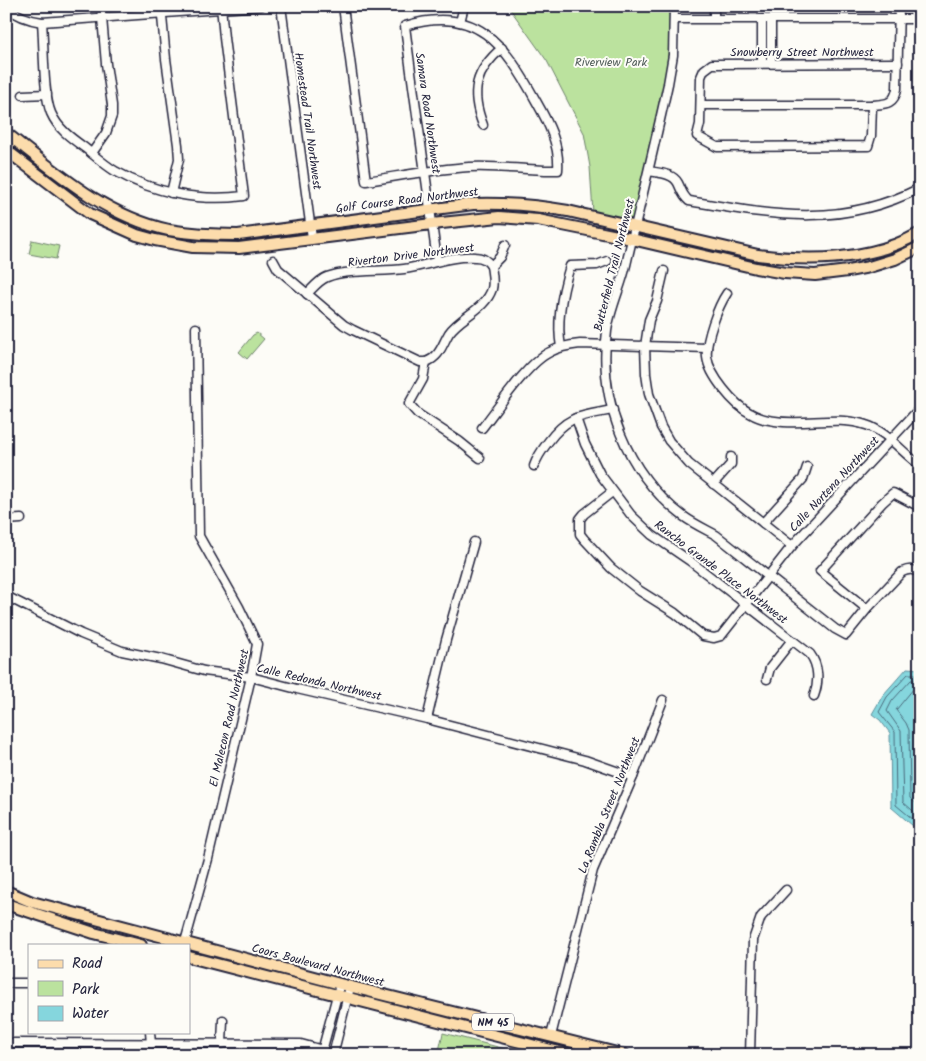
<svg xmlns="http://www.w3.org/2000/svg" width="926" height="1061" viewBox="0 0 926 1061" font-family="Kalam,sans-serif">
<rect width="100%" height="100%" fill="#fdfcf7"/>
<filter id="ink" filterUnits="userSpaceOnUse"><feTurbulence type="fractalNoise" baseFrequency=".02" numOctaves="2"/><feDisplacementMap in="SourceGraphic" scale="10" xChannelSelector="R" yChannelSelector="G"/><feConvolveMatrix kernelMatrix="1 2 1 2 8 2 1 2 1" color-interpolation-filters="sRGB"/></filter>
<g filter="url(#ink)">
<!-- green -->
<g fill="#bbe29e" stroke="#6e826c">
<path d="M508,6H670V36L666,74L633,217L628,221L593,213L590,167L584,133L547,61Z"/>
<path d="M32,240L59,246L56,259L29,254Z"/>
<path d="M257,333L264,339L247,359L239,352L253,335Z"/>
<path d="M443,1033L529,1055H438Z"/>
</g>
<!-- water -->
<path fill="#85d6dd" stroke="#5d8e9c" d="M907,668L920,669V832L891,807L890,733L880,720L872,714L883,695Z"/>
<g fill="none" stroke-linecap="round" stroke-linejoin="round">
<!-- shore -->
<g stroke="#4a6a7c" stroke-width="1">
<path d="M920,674H908L887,697L879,712L895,732L896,805L920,825"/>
<path d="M920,680H911L892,701L887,711L901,731L903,802L920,817"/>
<path d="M920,688H914L896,710L906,723L909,730L910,798L920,807"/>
</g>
<defs>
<g id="minor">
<path d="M161,6L166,59L178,145L179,159L171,193"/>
<path d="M281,6L312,238"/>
<path d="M343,6L366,181C400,176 435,169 469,167C498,165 528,171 558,170C560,145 548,122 536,101C505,44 476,4 405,26C415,105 427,183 437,261"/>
<path d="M674,6L673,55L668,84C655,144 640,205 626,265C621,287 610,309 607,331C598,401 627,474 683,516C694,524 705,529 716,535L835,629L846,635L867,609L902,572C909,569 913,569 920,573"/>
<path d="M6,7C17,16 29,20 42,22L261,6"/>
<path d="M714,18V6"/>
<path d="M675,19H920"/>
<path d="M762,19V63"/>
<path d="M42,22C44,45 43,94 51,113C58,129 71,138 85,148C95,156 105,165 115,171C154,193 200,202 244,196L224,38L221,6"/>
<path d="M460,22L464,6"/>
<path d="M771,63V19"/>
<path d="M23,95L47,94"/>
<path d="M701,105H872C885,104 894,105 897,89L899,6"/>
<path d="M872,105L871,136L868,146L717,147L697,136L700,124L701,77L704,70L712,64L898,63"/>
<path d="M483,125C470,92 475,71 502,48"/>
<path d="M92,153L106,133L112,116V105L106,64L101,6"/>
<path d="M649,171C658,173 673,173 678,183C682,191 682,195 689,201C772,215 840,229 920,188"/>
<path d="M273,260L278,269L344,325L353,330L420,362H426"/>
<path d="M664,271L657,301L649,320L645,346L646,374L649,394L661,427L669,441L689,464L792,546"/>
<path d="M727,293C718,306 705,341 707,357C709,375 734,405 750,413C758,418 766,420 775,421C805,426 837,415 866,425C888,432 901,452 920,465"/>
<path d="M307,294C313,288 319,280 327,277C348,269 381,272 404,269C427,266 451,255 475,257C483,257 487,260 491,266"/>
<path d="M561,347C556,320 562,292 570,266L597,265L607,261"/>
<path d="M576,418L585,444L600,474L631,515L652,535L690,561L810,654C819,666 819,682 814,696"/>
<path d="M482,428C498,408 528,362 550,352C559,347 570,345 580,344L707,348"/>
<path d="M480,458L459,441L418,414L409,404L423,379L426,362C440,357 442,345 449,333C461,316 485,310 492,289C494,281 492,273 491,266L500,257L505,245"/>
<path d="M534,466C537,457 542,450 548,442C568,415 581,416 613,410"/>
<path d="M713,484L731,464V457"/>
<path d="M612,492L584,514L580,519V534L584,539L611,568L640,591L675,613L703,636L714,638L721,636L792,546L920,408"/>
<path d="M6,520L21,519"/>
<path d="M763,523L803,479L807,467"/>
<path d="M6,596L81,634L122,651L161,659L204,671L251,677L297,689L427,719L585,760L633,777"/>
<path d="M867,609L820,571L882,503L893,493L920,507"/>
<path d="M767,679L770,668L792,640"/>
<path d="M427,719L446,640L474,542"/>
<path d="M185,942L208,859L251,677L257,644L239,607L199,536L196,328"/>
<path d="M6,983H29"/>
<path d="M150,1032L151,1044"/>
<path d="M551,1036L593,870L633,777L663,700"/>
<path d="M6,1043L301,1044L323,1050"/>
<path d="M222,1044L223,1020"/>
<path d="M321,1055L340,984"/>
<path d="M333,1055L350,987"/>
<path d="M750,1055L753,940L761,917L786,890"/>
</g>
<g id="major">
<path d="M6,133C56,172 105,216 169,230C192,234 215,235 238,235L473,204C505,203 536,205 568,211L758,255C812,262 871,261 920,233"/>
<path d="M6,150L90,214L137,235L155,240L193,247L239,248L432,224L499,217L538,220L632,239L756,268L785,273L815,275L848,271L869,267L895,259L920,247"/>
<path d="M6,891L32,902L340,984L625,1055"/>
<path d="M6,904L94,933L141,945"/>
<path d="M189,957L571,1055"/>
</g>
</defs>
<!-- minor casing -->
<use href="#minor" stroke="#22223b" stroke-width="11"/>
<!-- major casing -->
<use href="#major" stroke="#22223b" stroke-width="14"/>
<!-- minor -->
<use href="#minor" stroke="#fdfcf7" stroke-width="8"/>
<!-- major -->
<use href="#major" stroke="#fcdcac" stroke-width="10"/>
</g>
</g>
<g text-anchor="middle" stroke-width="4" stroke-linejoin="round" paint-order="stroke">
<!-- shield labels -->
<rect fill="#fdfcf7" stroke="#646373" stroke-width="1" x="472" y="1013.5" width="42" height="17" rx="4"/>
<g font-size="11" font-weight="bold" fill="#22223b">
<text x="493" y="1026">NM 45</text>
</g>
<!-- street labels -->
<g font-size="12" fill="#22223b" stroke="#fdfcf7">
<text x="802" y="56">Snowberry Street Northwest</text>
<text transform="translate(428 113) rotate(82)" y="4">Samara Road Northwest</text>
<text transform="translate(308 121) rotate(82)" y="4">Homestead Trail Northwest</text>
<text transform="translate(407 200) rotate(-7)" y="4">Golf Course Road Northwest</text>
<text transform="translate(411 255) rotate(-7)" y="4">Riverton Drive Northwest</text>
<text transform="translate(614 265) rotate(-76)" y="4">Butterfield Trail Northwest</text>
<text transform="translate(834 484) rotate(-47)" y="4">Calle Nortena Northwest</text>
<text transform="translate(721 572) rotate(37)" y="4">Rancho Grande Place Northwest</text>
<text transform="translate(319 682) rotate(13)" y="4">Calle Redonda Northwest</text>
<text transform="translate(229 718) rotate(-77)" y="4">El Malecon Road Northwest</text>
<text transform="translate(609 805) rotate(-68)" y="4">La Rambla Street Northwest</text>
<text transform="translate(318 965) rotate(15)" y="4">Coors Boulevard Northwest</text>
</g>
<!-- park labels -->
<g font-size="12" fill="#505c59" stroke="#fdfcf7">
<text x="611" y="66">Riverview Park</text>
</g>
</g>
<!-- margin -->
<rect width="926" height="1061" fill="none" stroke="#fdfcf7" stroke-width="25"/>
<rect x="12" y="12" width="901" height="1036" fill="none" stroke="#22223b" stroke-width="2" filter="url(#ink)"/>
<!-- legend -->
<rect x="28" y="944" width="162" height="90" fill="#fdfcf7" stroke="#a5a5ac"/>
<rect x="38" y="960" width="25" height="8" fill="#fcdcac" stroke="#a5a5ac"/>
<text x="72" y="968" font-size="15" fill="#22223b">Road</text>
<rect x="38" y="981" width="25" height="15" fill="#bbe29e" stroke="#a5a5ac"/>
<text x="72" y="994" font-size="15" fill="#22223b">Park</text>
<rect x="38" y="1006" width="25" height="15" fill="#85d6dd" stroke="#a5a5ac"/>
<text x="72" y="1018" font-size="15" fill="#22223b">Water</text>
</svg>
